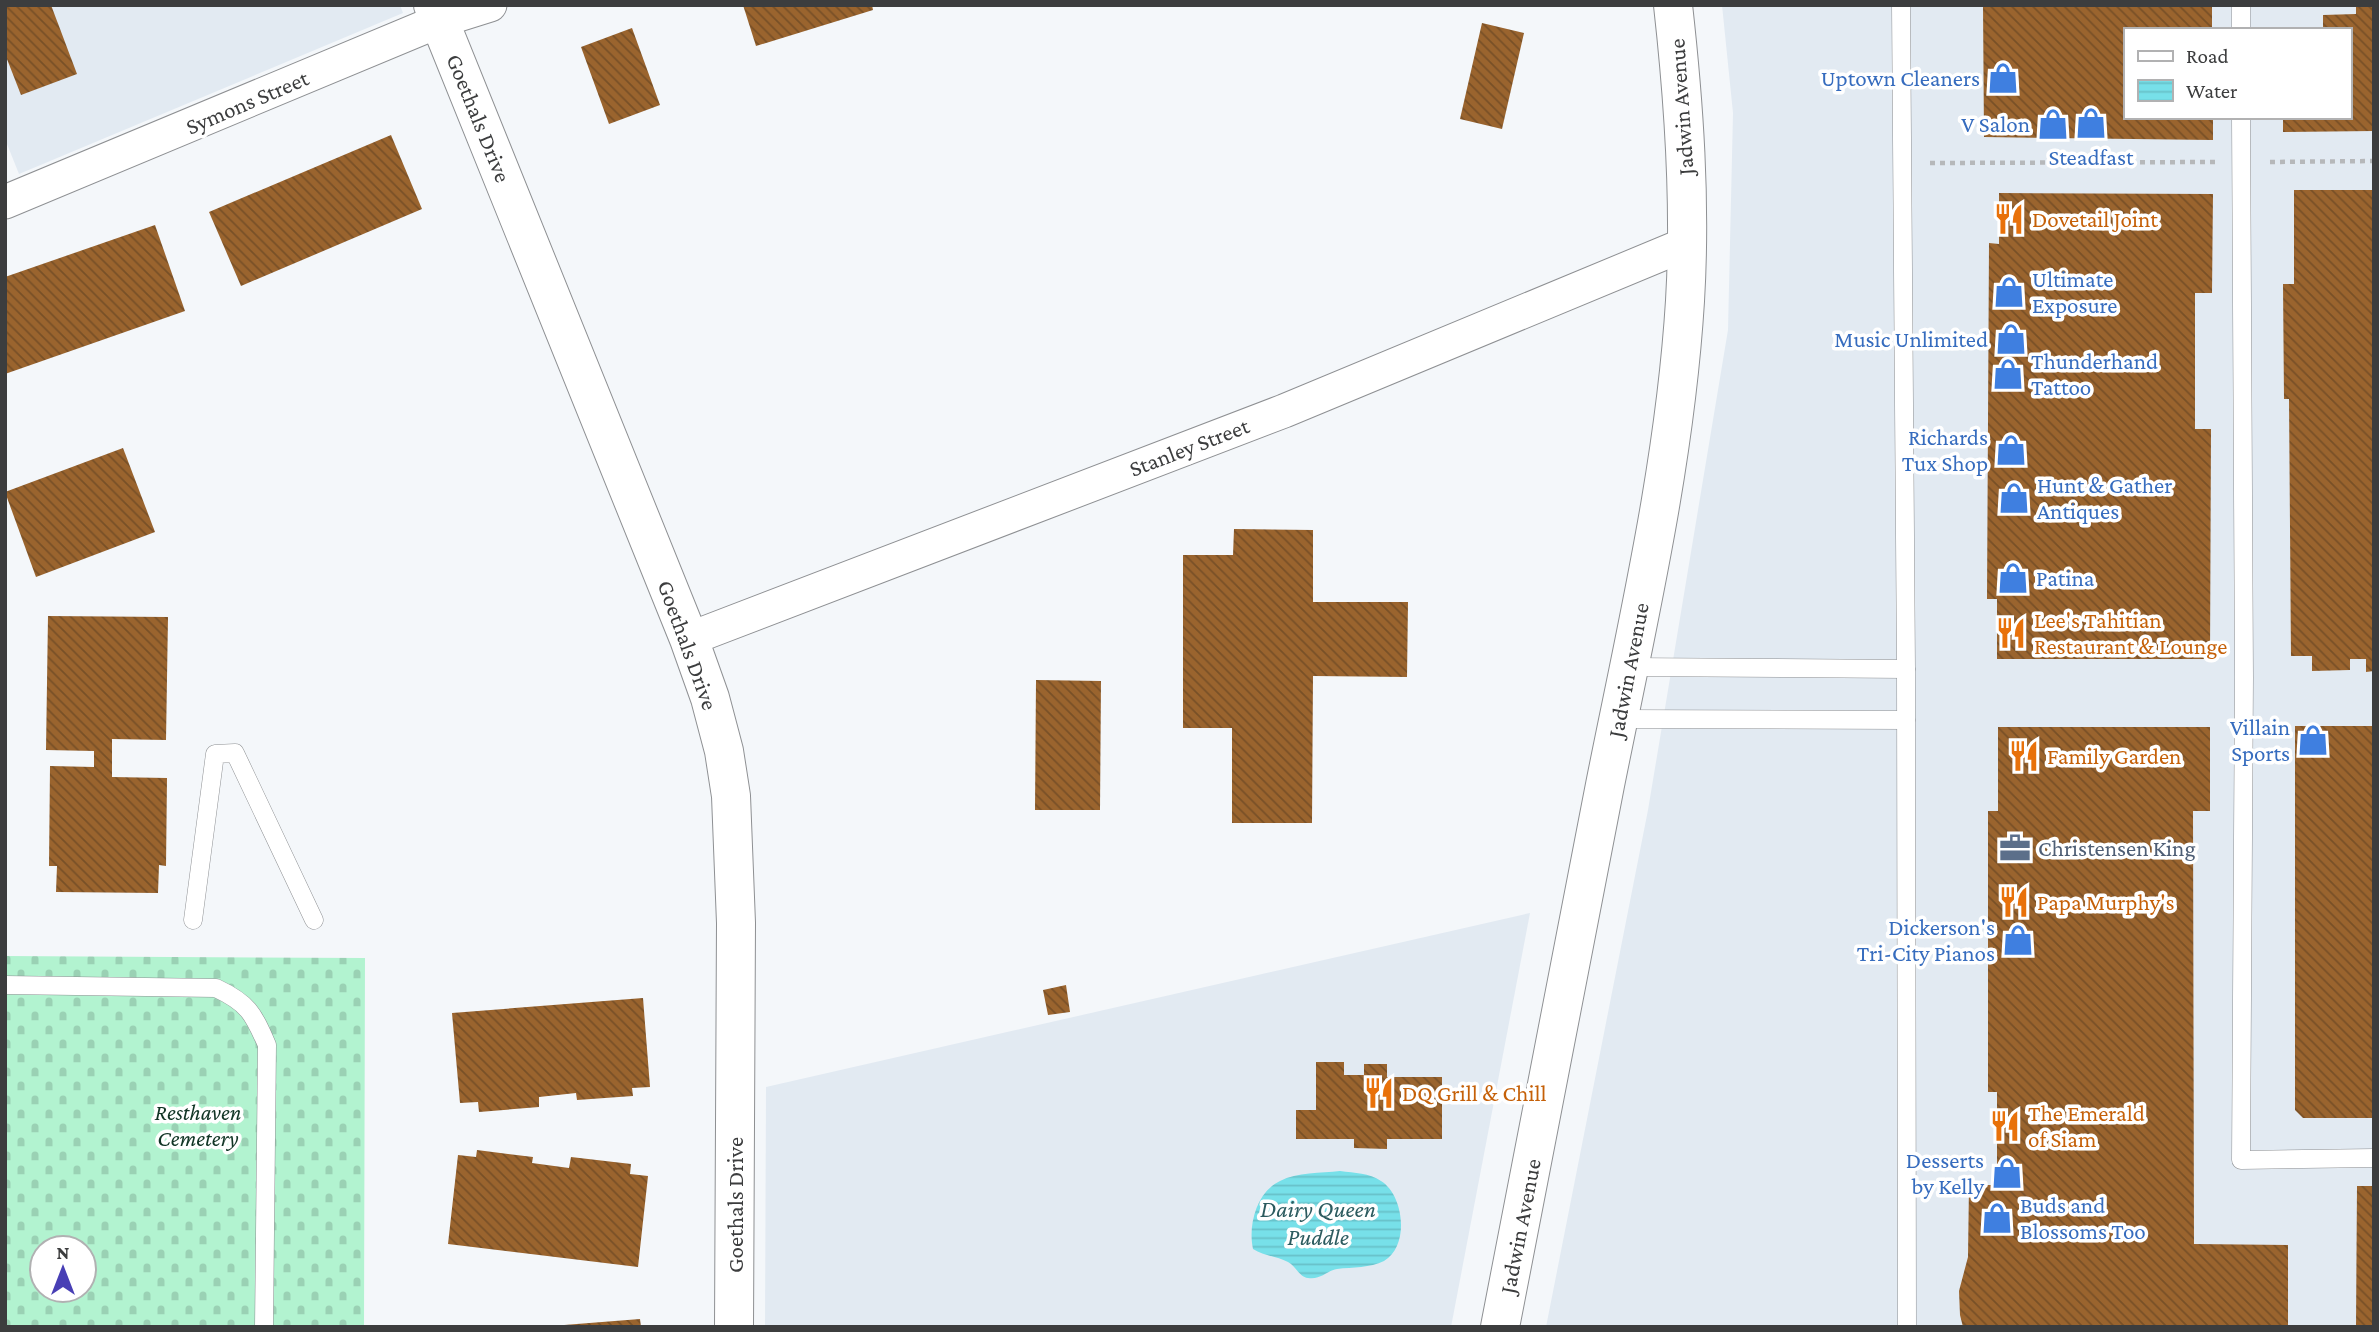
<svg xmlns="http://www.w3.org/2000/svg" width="2379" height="1332" viewBox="0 0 2379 1332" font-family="'Crimson Pro',serif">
<defs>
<pattern id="cemetery-stones" width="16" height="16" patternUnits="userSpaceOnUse" patternTransform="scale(1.75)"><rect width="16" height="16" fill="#b2f3d0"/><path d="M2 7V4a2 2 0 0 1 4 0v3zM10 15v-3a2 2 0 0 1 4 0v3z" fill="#9ad1b4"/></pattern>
<pattern id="water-rules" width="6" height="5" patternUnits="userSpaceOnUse" patternTransform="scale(1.75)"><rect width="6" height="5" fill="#77e0e9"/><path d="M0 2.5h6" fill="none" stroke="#68c1c9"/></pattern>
<pattern id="building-back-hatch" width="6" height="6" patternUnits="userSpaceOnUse" patternTransform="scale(1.75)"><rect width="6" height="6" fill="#9a642e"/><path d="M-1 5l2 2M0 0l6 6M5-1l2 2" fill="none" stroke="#785027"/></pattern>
</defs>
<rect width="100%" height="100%" fill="#f4f7fa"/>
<!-- built -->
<g fill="#e2eaf2" fill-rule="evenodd">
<path d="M5,5H400L403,13L19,174L5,139Z"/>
<path d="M1722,5H2374V1327H1546L1648,810L1728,330L1733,113ZM2125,30H2349V117H2125Z"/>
<path d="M1530,913L1451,1327H765L766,1087Z"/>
</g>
<!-- cemetery -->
<path fill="url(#cemetery-stones)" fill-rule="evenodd" d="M5,956L365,958L364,1327H5ZM42,1248H84V1290H42Z"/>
<!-- water -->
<path fill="url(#water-rules)" d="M1340,1171C1355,1173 1369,1173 1381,1181C1404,1195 1410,1246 1384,1261C1370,1268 1353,1267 1337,1269C1326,1271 1321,1280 1308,1278C1299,1277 1296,1266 1288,1262C1276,1256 1264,1256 1253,1249C1248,1226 1256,1192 1280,1181C1297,1172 1321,1173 1340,1171Z"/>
<!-- building -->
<g fill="url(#building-back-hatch)">
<path d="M5,5H51L77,74L21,95L5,54Z"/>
<path d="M743,5H872L873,10L756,46Z"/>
<path d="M1983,5H2212V30H2125V117H2213V140L1984,137Z"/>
<path d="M2356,5H2374V131L2283,132V117H2349V30H2323V15L2356,14Z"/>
<path d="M1482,23L1524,33L1502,129L1460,119Z"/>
<path d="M632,28L660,105L609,124L581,47Z"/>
<path d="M391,135L422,209L241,286L209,212Z"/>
<path d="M2294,190H2374V671L2366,672V659H2350V670L2312,671V656H2291L2289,399H2284L2283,284H2294Z"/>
<path d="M1999,193L2213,194L2212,293H2195V429H2211L2210,659H1997V599H1987L1989,243L1999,244Z"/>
<path d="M155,225L185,311L5,374V277Z"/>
<path d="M123,448L155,532L36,577L5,492Z"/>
<path d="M1234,529L1313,530V602H1408L1407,677L1313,676L1312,823H1232V728H1183V555H1233Z"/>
<path d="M48,616L168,617L166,740L112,739V777L167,778L166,866L159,865L158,893L56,892L57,866H49L50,766L94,767V751L46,750Z"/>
<path d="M1036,680L1101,681L1100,810H1035Z"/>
<path d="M2295,726H2374V1118H2303L2295,1110Z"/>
<path d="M1998,727H2210V811H2193L2194,1244L2288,1245V1327H1963L1960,1315L1959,1291L1968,1257L1969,1185H1997V1092H1988V811H1998Z"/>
<path d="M1066,985L1070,1012L1048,1015L1043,990Z"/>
<path d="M643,998L650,1087L632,1088L633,1096L577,1100L576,1093L539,1097V1107L479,1112L478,1102L460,1103L452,1013Z"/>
<path d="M1316,1062H1344V1075H1364V1064H1387V1077H1442V1139H1387V1149L1354,1148V1139H1296V1110H1316Z"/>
<path d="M477,1150L533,1157L532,1163L569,1168L571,1157L631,1164L630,1174L648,1176L638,1267L448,1244L458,1155L476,1157Z"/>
<path d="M2357,1186H2374V1327H2356Z"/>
<path d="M640,1319L641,1327H564V1325Z"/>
</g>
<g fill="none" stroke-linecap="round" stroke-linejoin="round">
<defs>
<g id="service">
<path d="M1901,5L1906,669L1907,1327"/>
<path d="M2241,5V30"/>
<path d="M2241,117L2244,677L2241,1160L2374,1158"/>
<path d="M1629,667L1906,669"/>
<path d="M1618,719L1906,720"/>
<path d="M193,920L215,754L235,753L314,920"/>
<path d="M5,985L216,988C248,1003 253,1013 267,1045L264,1327"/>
</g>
<g id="minor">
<path d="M5,202L439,21L490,5"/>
<path d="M689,639L1284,411L1686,244"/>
</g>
<path id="tertiary" d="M433,5L689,639L710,698L724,751L731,796L736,923L734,1327"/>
<path id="primary" d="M1500,1327C1535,1146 1570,966 1605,785C1637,625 1675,464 1685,301C1691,202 1684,103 1673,5"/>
</defs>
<!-- service casing -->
<use href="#service" stroke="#8e9093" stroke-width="19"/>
<!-- minor casing -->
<use href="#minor" stroke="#8e9093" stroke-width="35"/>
<!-- tertiary casing -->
<use href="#tertiary" stroke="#8e9093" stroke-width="40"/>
<!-- primary casing -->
<use href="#primary" stroke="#8e9093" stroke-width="40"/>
<!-- path -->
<g stroke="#b6b8ba" stroke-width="4.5" stroke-dasharray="5 5" stroke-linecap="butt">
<path d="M2270,162L2374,161"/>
<path d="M1930,163L2215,162"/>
</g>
<!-- service -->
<use href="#service" stroke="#fff" stroke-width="18"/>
<!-- minor -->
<use href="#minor" stroke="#fff" stroke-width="33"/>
<!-- tertiary -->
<use href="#tertiary" stroke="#fff" stroke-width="38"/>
<!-- primary -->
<use href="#primary" stroke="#fff" stroke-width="38"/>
</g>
<!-- icons -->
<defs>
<symbol id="shop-bare" viewBox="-9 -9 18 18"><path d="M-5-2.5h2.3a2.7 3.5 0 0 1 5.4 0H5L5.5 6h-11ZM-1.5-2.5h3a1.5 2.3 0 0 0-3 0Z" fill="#3f7fe0" stroke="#fff" stroke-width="2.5" paint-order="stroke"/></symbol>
<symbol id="restaurant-bare" viewBox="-9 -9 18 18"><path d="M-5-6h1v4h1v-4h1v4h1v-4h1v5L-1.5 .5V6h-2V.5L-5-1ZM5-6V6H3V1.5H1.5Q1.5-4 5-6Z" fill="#e8710a" stroke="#fff" stroke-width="2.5" paint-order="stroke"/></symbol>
<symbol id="office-bare" viewBox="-9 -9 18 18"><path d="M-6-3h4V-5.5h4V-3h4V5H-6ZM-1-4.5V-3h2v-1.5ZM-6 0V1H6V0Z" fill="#5c6f8a" stroke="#fff" stroke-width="2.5" paint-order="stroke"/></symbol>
</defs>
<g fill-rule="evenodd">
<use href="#shop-bare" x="1981" y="56" width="44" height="44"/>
<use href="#shop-bare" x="2069" y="101" width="44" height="44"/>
<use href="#shop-bare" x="2031" y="102" width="44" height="44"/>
<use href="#restaurant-bare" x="1987" y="197" width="44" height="44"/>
<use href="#shop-bare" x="1987" y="270" width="44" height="44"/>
<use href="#shop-bare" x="1989" y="317" width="44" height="44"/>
<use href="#shop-bare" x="1986" y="352" width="44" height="44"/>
<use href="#shop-bare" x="1989" y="428" width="44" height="44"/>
<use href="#shop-bare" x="1992" y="476" width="44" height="44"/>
<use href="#shop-bare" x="1991" y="556" width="44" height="44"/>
<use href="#restaurant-bare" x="1989" y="611" width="44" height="44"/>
<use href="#shop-bare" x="2291" y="718" width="44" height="44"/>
<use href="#restaurant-bare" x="2002" y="734" width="44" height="44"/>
<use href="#office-bare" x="1993" y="826" width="44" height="44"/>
<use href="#restaurant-bare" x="1992" y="880" width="44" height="44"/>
<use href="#shop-bare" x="1996" y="918" width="44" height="44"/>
<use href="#restaurant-bare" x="1357" y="1071" width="44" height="44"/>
<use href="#restaurant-bare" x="1983" y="1104" width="44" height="44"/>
<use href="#shop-bare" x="1985" y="1151" width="44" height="44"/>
<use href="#shop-bare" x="1975" y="1196" width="44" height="44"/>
</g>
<g text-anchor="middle" stroke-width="7" stroke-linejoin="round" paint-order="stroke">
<!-- shop labels -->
<g font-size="23" fill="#366cbe" stroke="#fff" text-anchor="end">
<text x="1980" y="86">Uptown Cleaners</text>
<text x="2030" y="132">V Salon</text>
<text x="2091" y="165" text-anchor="middle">Steadfast</text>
<text x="2032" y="287" text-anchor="start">Ultimate<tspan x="2032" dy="26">Exposure</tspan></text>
<text x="1988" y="347">Music Unlimited</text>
<text x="2031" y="369" text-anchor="start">Thunderhand<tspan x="2031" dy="26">Tattoo</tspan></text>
<text x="1988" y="445">Richards<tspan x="1988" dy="26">Tux Shop</tspan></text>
<text x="2037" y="493" text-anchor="start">Hunt &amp; Gather<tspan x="2037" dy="26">Antiques</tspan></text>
<text x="2036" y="586" text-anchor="start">Patina</text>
<text x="2290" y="735">Villain<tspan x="2290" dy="26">Sports</tspan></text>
<text x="1995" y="935">Dickerson's<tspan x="1995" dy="26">Tri-City Pianos</tspan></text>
<text x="1984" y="1168">Desserts<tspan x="1984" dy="26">by Kelly</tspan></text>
<text x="2020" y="1213" text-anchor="start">Buds and<tspan x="2020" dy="26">Blossoms Too</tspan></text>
</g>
<!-- street labels -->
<g font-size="23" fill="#3c3d3e" stroke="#fff">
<text transform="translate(247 102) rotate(-23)" y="8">Symons Street</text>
<text transform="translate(1681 107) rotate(-94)" y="8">Jadwin Avenue</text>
<text transform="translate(479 118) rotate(68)" y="8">Goethals Drive</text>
<text transform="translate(1189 447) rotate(-21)" y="8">Stanley Street</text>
<text transform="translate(688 645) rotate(70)" y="8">Goethals Drive</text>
<text transform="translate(1628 670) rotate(-79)" y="8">Jadwin Avenue</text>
<text transform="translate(735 1205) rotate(-90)" y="8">Goethals Drive</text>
<text transform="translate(1520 1226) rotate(-79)" y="8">Jadwin Avenue</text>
</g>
<!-- food labels -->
<g font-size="23" fill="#c56008" stroke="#fff" text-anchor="start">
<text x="2032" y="227">Dovetail Joint</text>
<text x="2034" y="628">Lee's Tahitian<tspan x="2034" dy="26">Restaurant &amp; Lounge</tspan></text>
<text x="2047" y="764">Family Garden</text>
<text x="2037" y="910">Papa Murphy's</text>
<text x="1402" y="1101">DQ Grill &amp; Chill</text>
<text x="2028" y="1121">The Emerald<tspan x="2028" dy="26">of Siam</tspan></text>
</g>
<!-- service labels -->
<g font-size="23" fill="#4e5e75" stroke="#fff" text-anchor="start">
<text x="2038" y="856">Christensen King</text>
</g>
<!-- park labels -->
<g font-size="23" font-style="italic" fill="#103424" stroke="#fff">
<text x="198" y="1120">Resthaven<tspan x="198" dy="26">Cemetery</tspan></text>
</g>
<!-- water labels -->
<g font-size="24" font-style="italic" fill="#2c5b5f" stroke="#fff">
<text x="1318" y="1217">Dairy Queen<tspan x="1318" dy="28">Puddle</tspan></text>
</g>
</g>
<!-- border -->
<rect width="2379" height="1332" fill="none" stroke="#3c3d3e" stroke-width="14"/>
<!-- legend -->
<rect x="2124" y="28" width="228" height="91" fill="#ffffff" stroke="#b1b1b2" stroke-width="2"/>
<rect x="2138" y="51" width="35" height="10" fill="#ffffff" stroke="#b1b1b2" stroke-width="2"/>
<text x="2186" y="63" font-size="21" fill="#3c3d3e">Road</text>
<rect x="2138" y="80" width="35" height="21" fill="url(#water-rules)" stroke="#b1b1b2" stroke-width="2"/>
<text x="2186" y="98" font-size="21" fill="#3c3d3e">Water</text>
<!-- north arrow -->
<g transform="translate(63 1269)"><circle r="33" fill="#ffffff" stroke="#b1b1b2" stroke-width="2"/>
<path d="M0-5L12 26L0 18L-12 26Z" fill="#483fb5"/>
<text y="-10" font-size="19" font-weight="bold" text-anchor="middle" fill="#3c3d3e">N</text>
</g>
</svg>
